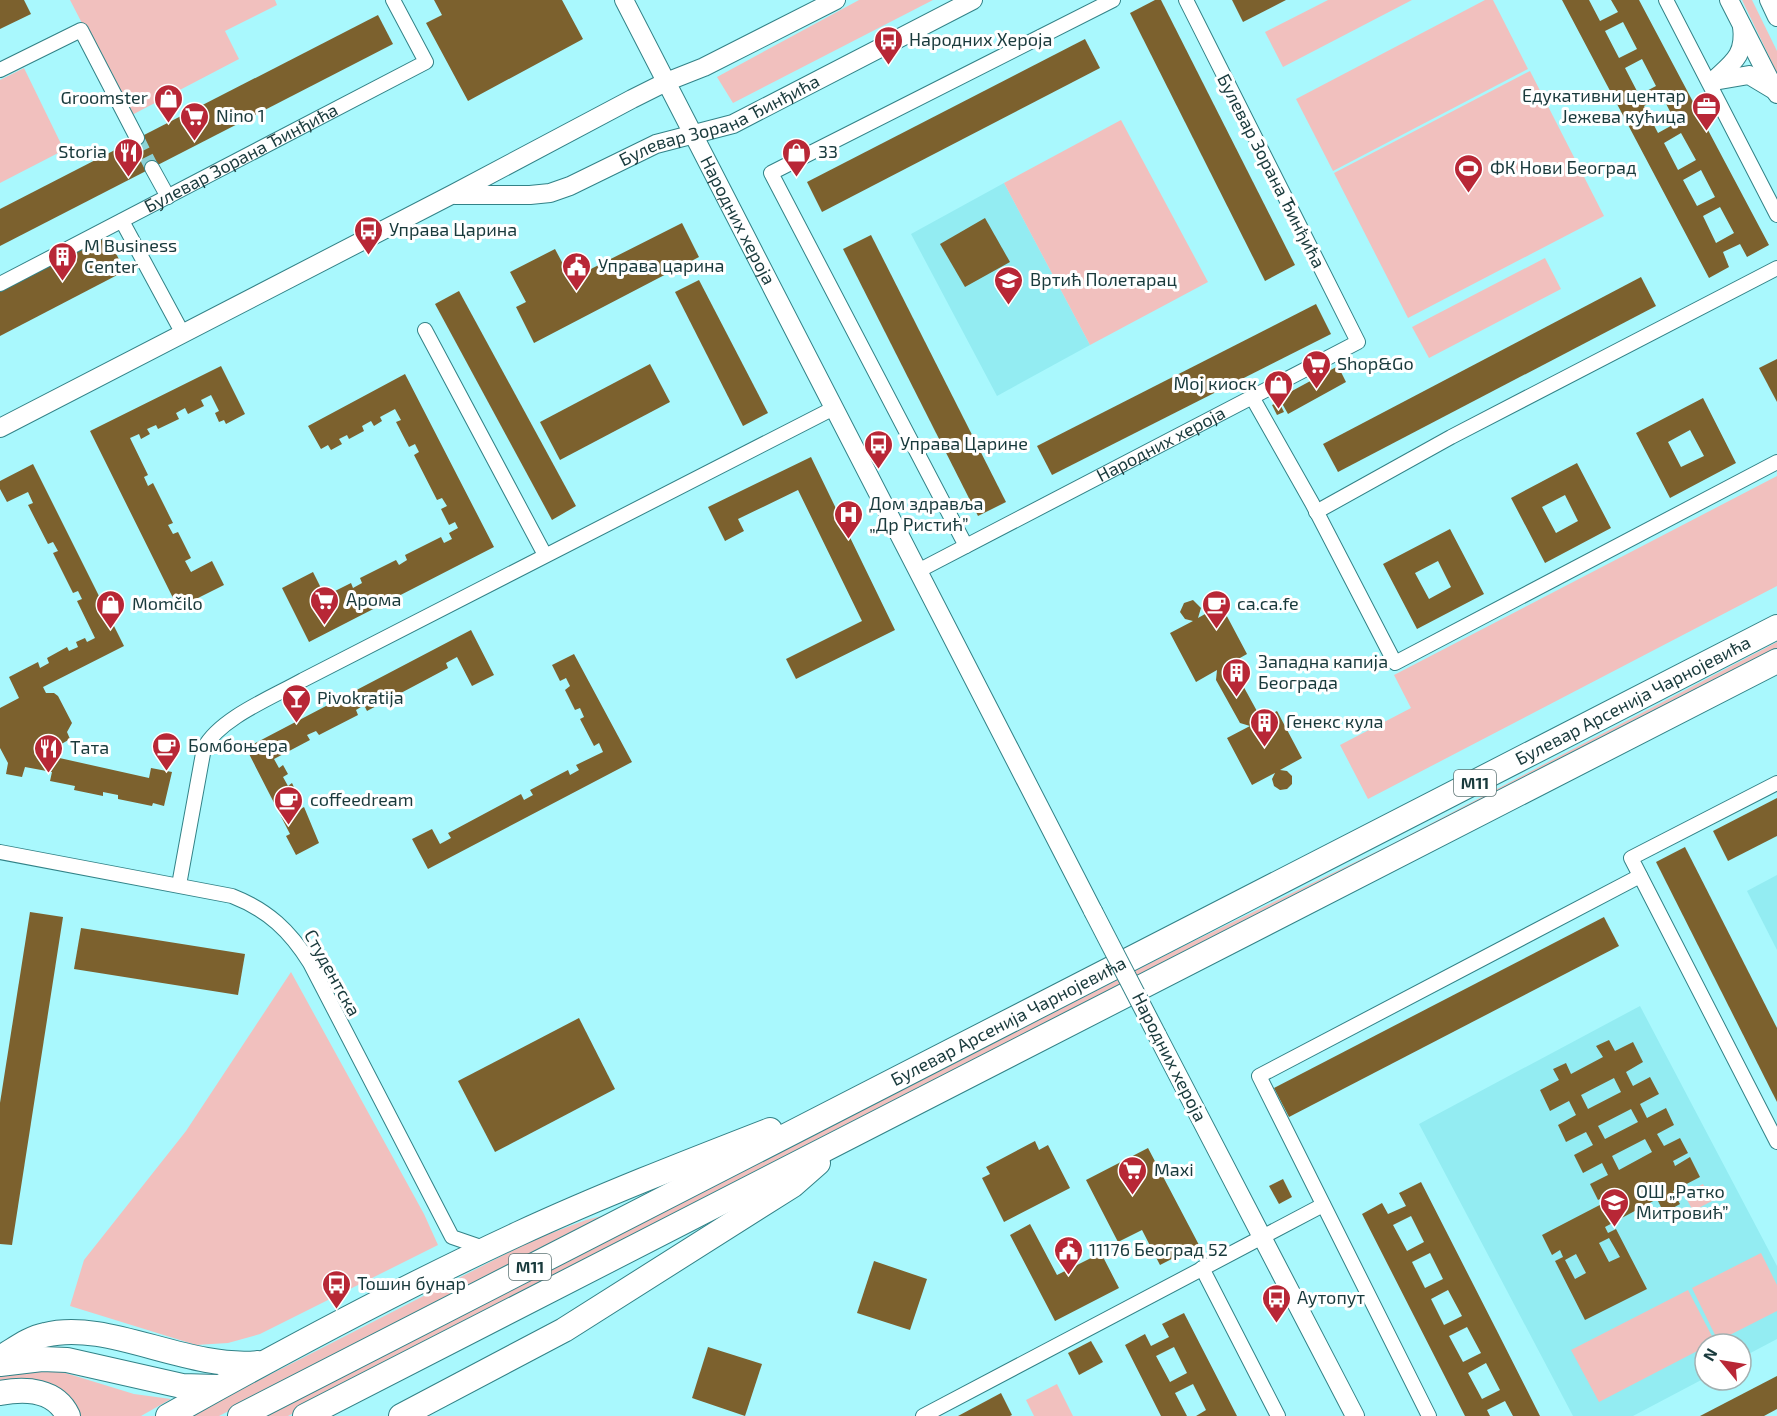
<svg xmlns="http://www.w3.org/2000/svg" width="1777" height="1416" viewBox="0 0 1777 1416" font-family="'Exo 2',sans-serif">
<rect width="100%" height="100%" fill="#a9f8fd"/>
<!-- built -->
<g fill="#93ecf2">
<path d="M1004,183L1090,345L997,396L911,234Z"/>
<path d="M1777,875V950L1747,891Z"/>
<path d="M1640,1006L1777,1266V1339L1741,1358V1344H1705V1378L1633,1416H1573L1419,1124Z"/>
</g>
<!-- green -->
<g fill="#f1c0be">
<path d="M70,0H275L277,5L225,31L239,59L130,116Z"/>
<path d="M859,0H933L733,103L717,77Z"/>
<path d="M1328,0H1412L1283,67L1265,32Z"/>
<path d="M1485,0H1493L1528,69L1333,171L1296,99Z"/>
<path d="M1742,0H1752L1777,51V73Z"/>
<path d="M24,68L64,150L0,183V80Z"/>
<path d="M1530,71L1604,216L1408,318L1334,173Z"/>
<path d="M1121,120L1208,282L1090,345L1004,183Z"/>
<path d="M1545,258L1561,289L1429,358L1412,327Z"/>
<path d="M1777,476V586L1368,799L1340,745L1411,708L1394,675Z"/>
<path d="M1777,642V656L288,1416H263L1184,946L1390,845Z"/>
<path d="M291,972L424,1214L438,1245L260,1334L228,1343L196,1345L70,1306L84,1260L186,1131Z"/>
<path d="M1703,1184L1712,1201L1693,1211L1684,1194Z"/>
<path d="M625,1210L219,1416H189L533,1240L586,1220Z"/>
<path d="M1761,1253L1777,1285V1311L1718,1341L1692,1288Z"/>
<path d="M1688,1290L1715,1342L1705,1344V1347L1599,1402L1571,1350Z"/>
<path d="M36,1369L59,1371L134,1394L171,1399L141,1416H71L0,1385V1372Z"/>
<path d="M1057,1384L1073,1416H1034L1026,1400Z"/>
</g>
<!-- building -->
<g fill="#7c612e" fill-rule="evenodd">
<path d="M0,0H24L31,14L0,29Z"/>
<path d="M434,0H562L583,39L468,101L426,23L442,15Z"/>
<path d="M1155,0H1161L1295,265L1265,281L1130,13Z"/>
<path d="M1232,0H1286L1243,22Z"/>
<path d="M1562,0H1589L1600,21L1618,12L1611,0H1639L1769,245L1747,257L1740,244L1723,252L1729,267L1709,278ZM1623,22L1637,49L1619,58L1605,31ZM1642,59L1656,86L1639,95L1625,68ZM1662,96L1676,123L1658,133L1644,106ZM1681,133L1696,160L1678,170L1664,143ZM1701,170L1715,197L1697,206L1683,180ZM1720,207L1734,233L1716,243L1703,216Z"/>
<path d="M378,15L393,44L0,246V209Z"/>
<path d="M1085,39L1100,68L822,212L807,182Z"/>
<path d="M985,218L1010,262L965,287L940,244Z"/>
<path d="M682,223L699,257L534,343L516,307L526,302L510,272L555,249L571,279Z"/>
<path d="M871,235L1006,502L978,516L843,249Z"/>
<path d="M107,236L125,271L0,336V292Z"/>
<path d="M1641,277L1656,306L1338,472L1323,444Z"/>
<path d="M699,280L768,413L743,426L675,292Z"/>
<path d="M459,291L576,506L552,520L435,304Z"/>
<path d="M1316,304L1331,334L1052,475L1037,446Z"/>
<path d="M1777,359V402L1759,368Z"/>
<path d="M650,364L670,402L560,460L540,422Z"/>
<path d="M221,366L245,414L226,424L224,420L219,422L215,413L219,411L211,395L201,400L204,406L188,414L185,408L176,413L179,419L158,429L156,425L147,429L150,434L141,439L139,434L130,438L148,475L144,477L148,486L153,483L173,523L168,525L173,534L178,532L191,558L185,561L191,572L212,561L224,585L178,608L90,431Z"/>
<path d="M1338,366L1346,382L1288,414L1279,398Z"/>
<path d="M405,374L494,547L309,642L282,588L313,572L328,602L336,598L333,592L351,583L353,588L362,583L360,578L396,560L399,565L407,560L405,555L441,537L444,543L452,539L449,533L458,528L455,522L449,525L441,509L447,506L442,498L437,500L414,455L419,452L415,444L409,447L396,422L401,420L395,409L380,417L382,421L374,426L371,421L362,426L364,431L349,439L347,435L339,439L342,444L331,450L328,445L321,449L308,426Z"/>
<path d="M1703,398L1736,463L1670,498L1636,433ZM1690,430L1704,456L1681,467L1668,442Z"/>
<path d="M1279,402L1284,412L1277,415L1272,405Z"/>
<path d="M811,457L895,630L796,679L786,659L862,621L798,490L738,519L744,531L725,541L708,507Z"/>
<path d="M1577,463L1611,528L1545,563L1511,498ZM1565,495L1578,521L1556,533L1542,507Z"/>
<path d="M33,464L124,646L43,687L46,693H54L58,696L72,723L67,732L70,739L58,746L55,757L149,778L151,768L172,772L164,806L153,803L152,806L118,799V795L103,792V796L74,790L75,786L50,781L52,772L25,767L22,777L6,774L8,763L0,748V708L19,698L9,677L38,662L40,668L49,663L47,658L67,647L69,651L78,647L76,642L85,638L87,642L95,638L77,601L82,599L78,591L73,593L53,553L58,551L53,542L48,544L28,505L33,503L28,492L7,502L0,489V481Z"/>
<path d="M1450,529L1484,594L1417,629L1383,564ZM1438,561L1451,587L1429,599L1415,573Z"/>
<path d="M1193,600L1201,608L1198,618L1221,605L1247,654L1224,667L1235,671L1258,713L1256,722L1277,711L1302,758L1280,770L1287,771L1292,776V784L1287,789L1280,790L1274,786L1272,779L1275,773L1252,785L1227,738L1250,726L1240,723L1216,680L1217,670L1196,682L1170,633L1193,621L1185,619L1180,612L1184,603Z"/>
<path d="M471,630L494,675L472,686L457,657L446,663L448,668L367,711L364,705L356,710L358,715L319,735L316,731L307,735L310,740L274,759L279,768L283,765L288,774L283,777L288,786L292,783L299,798L294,801L299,810L304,807L319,843L296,855L286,836L290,834L246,748Z"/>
<path d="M574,654L632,762L428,869L412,839L432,829L440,844L451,838L448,833L454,830L521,794L524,800L533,795L530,790L568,770L570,775L579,770L576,765L603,752L599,743L594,746L580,719L584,717L580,708L575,710L565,690L570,686L566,678L560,681L552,665Z"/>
<path d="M1777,798V836L1728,861L1713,831Z"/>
<path d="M1685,847L1777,1028V1102L1656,862Z"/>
<path d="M30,912L63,917L12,1245L0,1244V1103Z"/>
<path d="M1604,917L1619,946L1289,1117L1274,1088Z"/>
<path d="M81,928L245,954L238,995L74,969Z"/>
<path d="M579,1018L615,1089L495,1152L458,1081Z"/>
<path d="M1609,1040L1615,1051L1633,1042L1643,1062L1626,1072L1633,1086L1650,1077L1659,1094L1640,1104L1647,1118L1666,1108L1674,1125L1657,1134L1664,1146L1680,1138L1688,1153L1673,1161L1674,1163L1675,1166L1690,1157L1700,1177L1673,1191L1680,1204L1664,1213L1657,1199L1605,1227L1608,1233L1616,1229L1647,1289L1585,1320L1555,1261L1563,1257L1560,1250L1552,1255L1542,1235L1619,1195L1616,1191L1598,1200L1590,1184L1608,1175L1602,1163L1583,1173L1574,1155L1593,1145L1586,1132L1566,1142L1558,1125L1576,1115L1569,1101L1550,1111L1540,1090L1559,1080L1553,1069L1566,1063L1571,1074L1603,1057L1596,1046ZM1614,1078L1621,1092L1588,1109L1581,1095ZM1631,1109L1638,1122L1605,1139L1598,1126ZM1645,1139L1652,1152L1619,1170L1612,1156ZM1609,1238L1620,1257L1609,1262L1599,1243ZM1576,1254L1586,1273L1575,1279L1565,1260Z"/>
<path d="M1035,1141L1039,1150L1048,1145L1070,1188L1004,1222L982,1178L990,1174L986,1167Z"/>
<path d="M1148,1148L1199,1245L1160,1265L1142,1230L1118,1242L1086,1180Z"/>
<path d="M1283,1179L1292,1197L1279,1204L1269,1186Z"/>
<path d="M1421,1182L1496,1329L1540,1416H1513L1505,1401L1487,1410L1490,1416H1465L1362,1214L1382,1203L1388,1214L1406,1206L1399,1193ZM1411,1216L1424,1242L1407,1251L1393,1225ZM1430,1253L1443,1279L1425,1288L1412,1262ZM1448,1290L1462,1316L1444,1325L1431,1299ZM1467,1327L1481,1353L1463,1362L1449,1336ZM1486,1363L1500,1390L1482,1399L1468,1373Z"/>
<path d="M1030,1224L1057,1275L1101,1253L1119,1288L1055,1321L1010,1235Z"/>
<path d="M874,1261L927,1279L910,1330L857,1313Z"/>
<path d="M1184,1313L1203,1350L1237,1416H1196L1206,1410L1193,1384L1175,1393L1187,1416H1161L1125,1345L1145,1334L1151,1346L1169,1337L1162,1324ZM1174,1347L1187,1373L1170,1382L1156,1356Z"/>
<path d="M1091,1341L1103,1362L1079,1375L1068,1353Z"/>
<path d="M708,1347L762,1364L745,1416L692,1398Z"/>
<path d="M1777,1376V1409L1764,1416H1700Z"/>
<path d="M1001,1393L1012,1415L1010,1416H958Z"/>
</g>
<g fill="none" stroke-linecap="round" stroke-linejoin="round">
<!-- street-tunnel -->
<path stroke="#8cd2d6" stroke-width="14" stroke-dasharray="14 7" stroke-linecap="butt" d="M137,138L152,168"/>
<defs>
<g id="street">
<path d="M1666,0L1777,215"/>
<path d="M0,70L81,30L137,138"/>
<path d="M152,168L168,197"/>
<path d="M122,221L183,334"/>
<path id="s1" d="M0,284L426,62L393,0"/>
<path d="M425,330L545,555"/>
<path d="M1252,397L1312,503L1395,663L1777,462"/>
<path d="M1316,512L1451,437L1777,268"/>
<path d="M966,546L771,173L1113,0"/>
<path id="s2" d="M918,571L1358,342L1186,0"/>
<path d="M1777,783L1631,858L1777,1142"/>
<path d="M0,852L232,896C268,910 290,931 310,963L452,1237L484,1248"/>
<path d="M179,885L204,748C220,718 273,697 303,680L834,408"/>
<path d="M1202,1268L1278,1416"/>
<path d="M923,1416L1323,1205"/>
<path d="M1429,1416L1259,1076L1640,876"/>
</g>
<g id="secondary">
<path id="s3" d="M624,0L1093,911"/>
<path d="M1729,0L1777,94"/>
<path d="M1769,0L1777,17"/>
<path d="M1714,81L1749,75L1774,90"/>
<path d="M1712,82C1732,63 1746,56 1742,26"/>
<path id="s4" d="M455,195H530L550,193L570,186L656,144L733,124L973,0"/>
<path d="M0,428L453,194L632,99L666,82L704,67L836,0"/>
<path d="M1157,1035L1355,1416"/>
</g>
<g id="highway">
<path d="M0,1358C14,1350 29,1338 45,1335C107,1319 186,1370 258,1363"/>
<path d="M0,1364L42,1359L67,1360L182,1386L217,1387"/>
<path d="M0,1393C26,1388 56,1390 68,1416"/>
<path d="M168,1416C282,1352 399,1289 518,1234C600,1196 685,1163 770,1130"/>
<path id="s5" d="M240,1416L1777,627"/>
<path d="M305,1416L1777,661"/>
<path d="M401,1416L564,1330L793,1185L818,1163"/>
</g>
</defs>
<!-- street casing -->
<use href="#street" stroke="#328287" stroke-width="16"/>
<!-- secondary casing -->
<use href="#secondary" stroke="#328287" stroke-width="20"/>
<!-- highway casing -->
<use href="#highway" stroke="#328287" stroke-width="26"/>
<!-- street -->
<use href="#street" stroke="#fff" stroke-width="14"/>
<!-- secondary -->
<use href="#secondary" stroke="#fff" stroke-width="18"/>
<!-- highway -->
<use href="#highway" stroke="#fff" stroke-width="24"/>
<defs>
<path id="secondary-bridge" d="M1093,911L1157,1035"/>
</defs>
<!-- secondary-bridge casing -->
<use href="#secondary-bridge" stroke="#328287" stroke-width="20" stroke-linecap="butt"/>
<!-- secondary-bridge -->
<use href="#secondary-bridge" stroke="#fff" stroke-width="18"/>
</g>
<!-- icons -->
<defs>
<symbol id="bus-pin" viewBox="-11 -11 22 30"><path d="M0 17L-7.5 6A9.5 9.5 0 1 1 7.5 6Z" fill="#b82736" stroke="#fff"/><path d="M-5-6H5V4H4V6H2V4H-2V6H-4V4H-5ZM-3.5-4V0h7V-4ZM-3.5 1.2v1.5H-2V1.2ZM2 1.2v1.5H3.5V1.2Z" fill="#fff"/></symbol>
<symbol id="shop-pin" viewBox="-11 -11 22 30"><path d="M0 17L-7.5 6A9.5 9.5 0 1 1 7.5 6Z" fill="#b82736" stroke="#fff"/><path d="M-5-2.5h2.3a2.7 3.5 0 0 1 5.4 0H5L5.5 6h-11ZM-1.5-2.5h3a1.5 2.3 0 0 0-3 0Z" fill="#fff"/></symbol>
<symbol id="office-pin" viewBox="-11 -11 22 30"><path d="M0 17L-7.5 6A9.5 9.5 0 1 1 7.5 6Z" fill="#b82736" stroke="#fff"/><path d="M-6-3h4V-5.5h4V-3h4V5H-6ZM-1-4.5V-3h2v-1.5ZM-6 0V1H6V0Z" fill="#fff"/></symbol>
<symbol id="supermarket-pin" viewBox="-11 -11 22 30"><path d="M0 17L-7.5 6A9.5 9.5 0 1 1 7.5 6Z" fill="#b82736" stroke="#fff"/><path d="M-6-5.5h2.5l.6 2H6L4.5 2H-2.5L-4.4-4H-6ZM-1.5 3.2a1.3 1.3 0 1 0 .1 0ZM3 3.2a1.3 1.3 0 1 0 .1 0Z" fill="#fff"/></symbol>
<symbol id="restaurant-pin" viewBox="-11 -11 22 30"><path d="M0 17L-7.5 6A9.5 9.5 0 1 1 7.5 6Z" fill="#b82736" stroke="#fff"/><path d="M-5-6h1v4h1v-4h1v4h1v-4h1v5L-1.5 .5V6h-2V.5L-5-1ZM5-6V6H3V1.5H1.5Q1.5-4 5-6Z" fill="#fff"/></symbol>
<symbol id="stadium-pin" viewBox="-11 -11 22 30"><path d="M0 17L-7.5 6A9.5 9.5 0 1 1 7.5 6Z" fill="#b82736" stroke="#fff"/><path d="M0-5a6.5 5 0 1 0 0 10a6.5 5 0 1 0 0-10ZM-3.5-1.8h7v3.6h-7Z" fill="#fff"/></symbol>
<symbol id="building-pin" viewBox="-11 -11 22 30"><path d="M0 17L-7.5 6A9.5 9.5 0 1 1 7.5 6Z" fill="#b82736" stroke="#fff"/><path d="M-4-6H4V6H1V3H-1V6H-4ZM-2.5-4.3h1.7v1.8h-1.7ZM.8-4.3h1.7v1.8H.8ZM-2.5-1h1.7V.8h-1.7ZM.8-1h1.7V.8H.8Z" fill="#fff"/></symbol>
<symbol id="civic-pin" viewBox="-11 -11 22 30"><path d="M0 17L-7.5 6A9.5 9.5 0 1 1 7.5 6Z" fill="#b82736" stroke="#fff"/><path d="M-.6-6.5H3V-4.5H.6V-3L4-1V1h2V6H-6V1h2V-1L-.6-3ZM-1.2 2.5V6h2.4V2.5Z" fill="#fff"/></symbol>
<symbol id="school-pin" viewBox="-11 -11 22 30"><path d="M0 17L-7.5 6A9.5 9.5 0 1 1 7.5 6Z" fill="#b82736" stroke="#fff"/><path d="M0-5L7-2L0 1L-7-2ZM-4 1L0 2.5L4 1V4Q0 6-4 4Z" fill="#fff"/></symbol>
<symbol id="hospital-pin" viewBox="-11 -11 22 30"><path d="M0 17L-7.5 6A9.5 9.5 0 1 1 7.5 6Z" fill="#b82736" stroke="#fff"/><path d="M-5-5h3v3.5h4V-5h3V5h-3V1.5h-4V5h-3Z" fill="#fff"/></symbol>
<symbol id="cafe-pin" viewBox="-11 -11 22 30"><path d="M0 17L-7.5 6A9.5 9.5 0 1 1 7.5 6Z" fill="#b82736" stroke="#fff"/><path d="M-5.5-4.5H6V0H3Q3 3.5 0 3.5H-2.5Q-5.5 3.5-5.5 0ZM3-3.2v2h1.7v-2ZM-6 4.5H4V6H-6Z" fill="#fff"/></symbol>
<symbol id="bar-pin" viewBox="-11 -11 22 30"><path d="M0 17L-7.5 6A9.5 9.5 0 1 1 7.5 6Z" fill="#b82736" stroke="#fff"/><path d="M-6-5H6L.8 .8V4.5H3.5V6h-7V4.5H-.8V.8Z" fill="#fff"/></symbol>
</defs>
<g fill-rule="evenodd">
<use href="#bus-pin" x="872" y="24" width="33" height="45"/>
<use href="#shop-pin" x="152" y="82" width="33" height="45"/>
<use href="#office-pin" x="1690" y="90" width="33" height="45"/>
<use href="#supermarket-pin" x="178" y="100" width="33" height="45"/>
<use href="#restaurant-pin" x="112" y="136" width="33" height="45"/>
<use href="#shop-pin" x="780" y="136" width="33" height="45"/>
<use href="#stadium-pin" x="1452" y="152" width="33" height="45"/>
<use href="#bus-pin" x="352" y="214" width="33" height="45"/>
<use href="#building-pin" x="46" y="240" width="33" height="45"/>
<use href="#civic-pin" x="560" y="250" width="33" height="45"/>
<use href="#school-pin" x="992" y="264" width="33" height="45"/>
<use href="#supermarket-pin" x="1300" y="348" width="33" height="45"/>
<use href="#shop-pin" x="1262" y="368" width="33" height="45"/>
<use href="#bus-pin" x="862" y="428" width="33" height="45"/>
<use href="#hospital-pin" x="832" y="498" width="33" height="45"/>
<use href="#supermarket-pin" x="308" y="584" width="33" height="45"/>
<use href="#shop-pin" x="94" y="588" width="33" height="45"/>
<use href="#cafe-pin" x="1200" y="588" width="33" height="45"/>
<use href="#building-pin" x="1220" y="656" width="33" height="45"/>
<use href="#bar-pin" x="280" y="682" width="33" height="45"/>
<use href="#building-pin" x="1248" y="706" width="33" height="45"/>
<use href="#cafe-pin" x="150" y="730" width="33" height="45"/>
<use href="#restaurant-pin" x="32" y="732" width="33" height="45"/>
<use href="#cafe-pin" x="272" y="784" width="33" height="45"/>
<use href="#supermarket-pin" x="1116" y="1154" width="33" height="45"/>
<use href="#school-pin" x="1598" y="1186" width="33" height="45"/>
<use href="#civic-pin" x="1052" y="1234" width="33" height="45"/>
<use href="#bus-pin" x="320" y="1268" width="33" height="45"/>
<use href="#bus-pin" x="1260" y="1282" width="33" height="45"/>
</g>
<g text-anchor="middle" stroke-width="6" stroke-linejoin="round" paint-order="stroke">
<!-- shield labels -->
<g fill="#fff" stroke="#5e7576" stroke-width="1.5">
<rect x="1454" y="770" width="42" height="26" rx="4.5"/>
<rect x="509" y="1254" width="42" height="26" rx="4.5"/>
</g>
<g font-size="16" font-weight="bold" fill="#193a3c">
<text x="1475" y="789">M11</text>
<text x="530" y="1273">M11</text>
</g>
<!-- poi labels -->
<g font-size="18" fill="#193a3c" stroke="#fff" text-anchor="start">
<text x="909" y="46">Народних Хероја</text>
<text x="1686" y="102" text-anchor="end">Едукативни центар<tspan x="1686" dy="21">Јежева кућица</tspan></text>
<text x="148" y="104" text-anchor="end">Groomster</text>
<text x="216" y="122">Nino 1</text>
<text x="107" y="158" text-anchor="end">Storia</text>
<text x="818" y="158">33</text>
<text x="1490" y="174">ФК Нови Београд</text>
<text x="389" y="236">Управа Царина</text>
<text x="84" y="252">M Business<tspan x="84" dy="21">Center</tspan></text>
<text x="598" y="272">Управа царина</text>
<text x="1030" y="286">Вртић Полетарац</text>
<text x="1337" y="370">Shop&amp;Go</text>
<text x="1257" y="390" text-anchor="end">Мој киоск</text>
<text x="900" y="450">Управа Царине</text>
<text x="869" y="510">Дом здравља<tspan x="869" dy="21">„Др Ристић”</tspan></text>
<text x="346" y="606">Арома</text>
<text x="132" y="610">Momčilo</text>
<text x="1237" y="610">ca.ca.fe</text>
<text x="1258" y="668">Западна капија<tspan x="1258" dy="21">Београда</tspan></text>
<text x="317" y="704">Pivokratija</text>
<text x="1286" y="728">Генекс кула</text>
<text x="188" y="752">Бомбоњера</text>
<text x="70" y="754">Тата</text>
<text x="310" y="806">coffeedream</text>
<text x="1154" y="1176">Maxi</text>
<text x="1636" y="1198">ОШ „Ратко<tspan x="1636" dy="21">Митровић”</tspan></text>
<text x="1089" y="1256">11176 Београд 52</text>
<text x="357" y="1290">Тошин бунар</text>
<text x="1297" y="1304">Аутопут</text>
</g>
<!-- street labels -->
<g font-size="18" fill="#193a3c" stroke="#fff">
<text dy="6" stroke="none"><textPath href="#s4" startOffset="280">Булевар Зорана Ђинђића</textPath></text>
<text dy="6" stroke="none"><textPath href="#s1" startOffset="272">Булевар Зорана Ђинђића</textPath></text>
<text transform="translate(1271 171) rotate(63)" y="6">Булевар Зорана Ђинђића</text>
<text dy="6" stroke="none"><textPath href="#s3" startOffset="248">Народних хероја</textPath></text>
<text dy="6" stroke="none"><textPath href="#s2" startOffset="274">Народних хероја</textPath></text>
<text dy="6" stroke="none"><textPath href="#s5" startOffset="1566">Булевар Арсенија Чарнојевића</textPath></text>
<text transform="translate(332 973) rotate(61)" y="6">Студентска</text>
<text dy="6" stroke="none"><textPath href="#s5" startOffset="864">Булевар Арсенија Чарнојевића</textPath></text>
<text transform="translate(1169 1057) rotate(63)" y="6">Народних хероја</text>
</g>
</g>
<!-- north arrow -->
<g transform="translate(1723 1362) rotate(300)"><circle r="28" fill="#ffffff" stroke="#a3b0b1" stroke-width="1.5"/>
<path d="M0-4.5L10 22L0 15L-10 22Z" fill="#b82736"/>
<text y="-9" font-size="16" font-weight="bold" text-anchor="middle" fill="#193a3c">N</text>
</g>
</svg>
